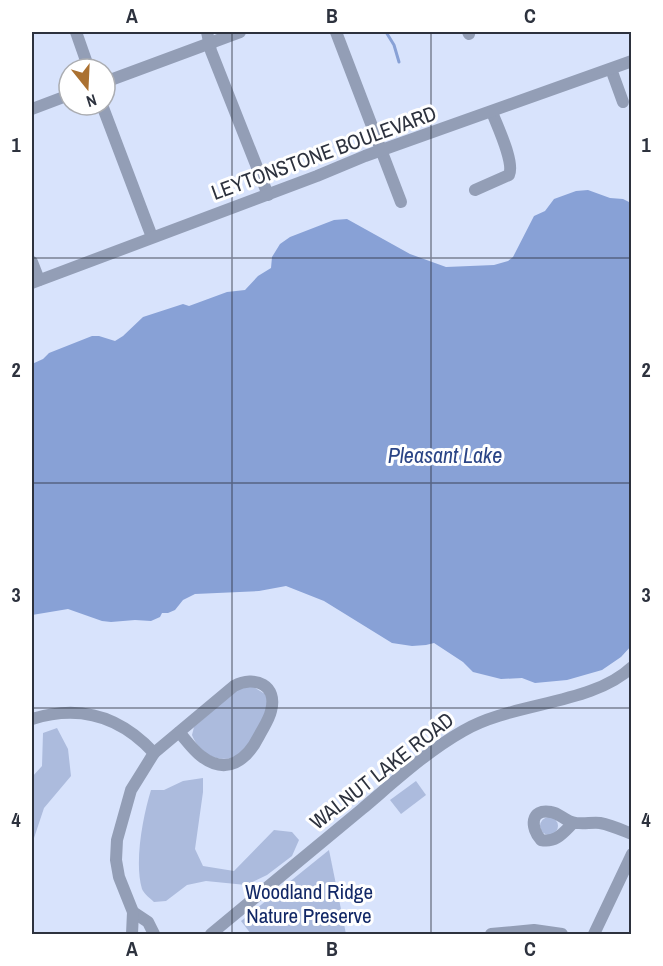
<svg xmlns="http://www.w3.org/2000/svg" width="663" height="966" viewBox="0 0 663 966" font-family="'Archivo Narrow',sans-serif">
<rect width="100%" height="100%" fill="#d8e3fc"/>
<!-- green -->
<g fill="#acbbdd">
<path d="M252,686L265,694C267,699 268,707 267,713C265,720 250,746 246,750C227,767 201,758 192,735L194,727L240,687Z"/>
<path d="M57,728L68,749L71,776L44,808L34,838H32V777L42,766L43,733Z"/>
<path d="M203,778V792L195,849L203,866L234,871L274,830L292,832L299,840L292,856L267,875L246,885L206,881L187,885L166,901L154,902C150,898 144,894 142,889C134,862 143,816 151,790H164L183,781Z"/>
<path d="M416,781L426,795L401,814L390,800Z"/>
<circle cx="549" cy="826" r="9"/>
<path d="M329,850L346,934H251L241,921Z"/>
</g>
<!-- water -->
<path fill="#88a1d6" d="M588,190L610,198L623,199L631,203L632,645L621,657L602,670L567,680L535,683L522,678L501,679L473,672L463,662L434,643L426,645L412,646L392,643L324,601L286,586L259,591L195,594L183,600L175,610L168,613H162L160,617L151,621L135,620L111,622L102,621L68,609L32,615V364L43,359L49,353L92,336H99L115,341L123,336L143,317L183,304L189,306L227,292L245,290L258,276L271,268L272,257L280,244L290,237L334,220L347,219L410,254L446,267L494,265L508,261L513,257L534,216L545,211L554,199L576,191Z"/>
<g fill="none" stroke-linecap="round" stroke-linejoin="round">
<!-- stream -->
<path stroke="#88a1d6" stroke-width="3" d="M386,32L394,45L399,62"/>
<!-- minor -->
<g stroke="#939eb6" stroke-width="12">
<path d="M76,32L89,69"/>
<path d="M207,32L211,51L268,195"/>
<path d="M336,32L401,202"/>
<path d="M468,32L469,34"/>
<path d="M611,69L623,102"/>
<path d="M105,82L240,32"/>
<path d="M102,105L152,237"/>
<path d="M32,109L69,95"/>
<path d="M475,190L509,175C515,162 497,126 492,112"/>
<path d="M32,262L39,280"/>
<path d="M32,283L317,176L365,156L632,61"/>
<path d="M32,719C80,704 120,716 154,753"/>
<path d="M573,823C563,833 556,843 541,840C530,828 530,808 551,812C559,813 564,820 572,822C580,825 591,822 600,823C611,825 622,830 632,834"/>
<path d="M133,912L148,922L154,934"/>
<path d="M132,934L133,912L119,877L116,860L117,840L131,790L154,753L234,686C255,675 278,685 271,711C269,720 263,728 259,736C247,760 227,776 201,756C193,750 186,740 179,732"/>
<path d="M211,934C261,893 311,851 362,809C394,782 426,752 463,731C512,702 592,705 632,667"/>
<path d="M491,934L534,930L562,934"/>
<path d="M594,934L632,854"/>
</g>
</g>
<!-- grid -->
<path fill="none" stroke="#2d323e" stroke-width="1.5" stroke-opacity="0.55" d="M232,32V934M431,32V934M32,258H632M32,483H632M32,708H632"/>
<g text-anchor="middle" stroke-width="6" stroke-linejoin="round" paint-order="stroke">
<!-- street labels -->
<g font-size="21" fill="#2d323e" stroke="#fff">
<text transform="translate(324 153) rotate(-20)" y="7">LEYTONSTONE BOULEVARD</text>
<text transform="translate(382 771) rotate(-38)" y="7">WALNUT LAKE ROAD</text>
</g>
<!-- park labels -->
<g font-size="21" fill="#122866" stroke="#fff">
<text x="309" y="899">Woodland Ridge<tspan x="309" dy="24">Nature Preserve</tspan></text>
</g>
<!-- water labels -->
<g font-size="22" font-style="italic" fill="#2b4586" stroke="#fff">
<text x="445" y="463">Pleasant Lake</text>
</g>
</g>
<!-- border -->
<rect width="663" height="966" fill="none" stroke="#ffffff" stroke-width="66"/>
<!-- north arrow -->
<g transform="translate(87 87) rotate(162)"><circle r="28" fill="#ffffff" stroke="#abadb2" stroke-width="1.5"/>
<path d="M0-4.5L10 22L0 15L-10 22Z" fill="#ab7131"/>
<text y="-9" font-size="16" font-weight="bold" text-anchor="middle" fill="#2d323e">N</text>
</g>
<rect x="33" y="33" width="597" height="900" fill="none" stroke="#2d323e" stroke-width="2"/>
<g font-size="20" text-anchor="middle" font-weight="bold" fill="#2d323e">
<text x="132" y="23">A</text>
<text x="332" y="23">B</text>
<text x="530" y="23">C</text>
<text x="16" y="152">1</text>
<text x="646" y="152">1</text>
<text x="16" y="377">2</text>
<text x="646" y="377">2</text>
<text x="16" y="602">3</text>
<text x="646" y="602">3</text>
<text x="16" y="827">4</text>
<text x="646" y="827">4</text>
<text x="132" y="956">A</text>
<text x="332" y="956">B</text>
<text x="530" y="956">C</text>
</g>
</svg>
